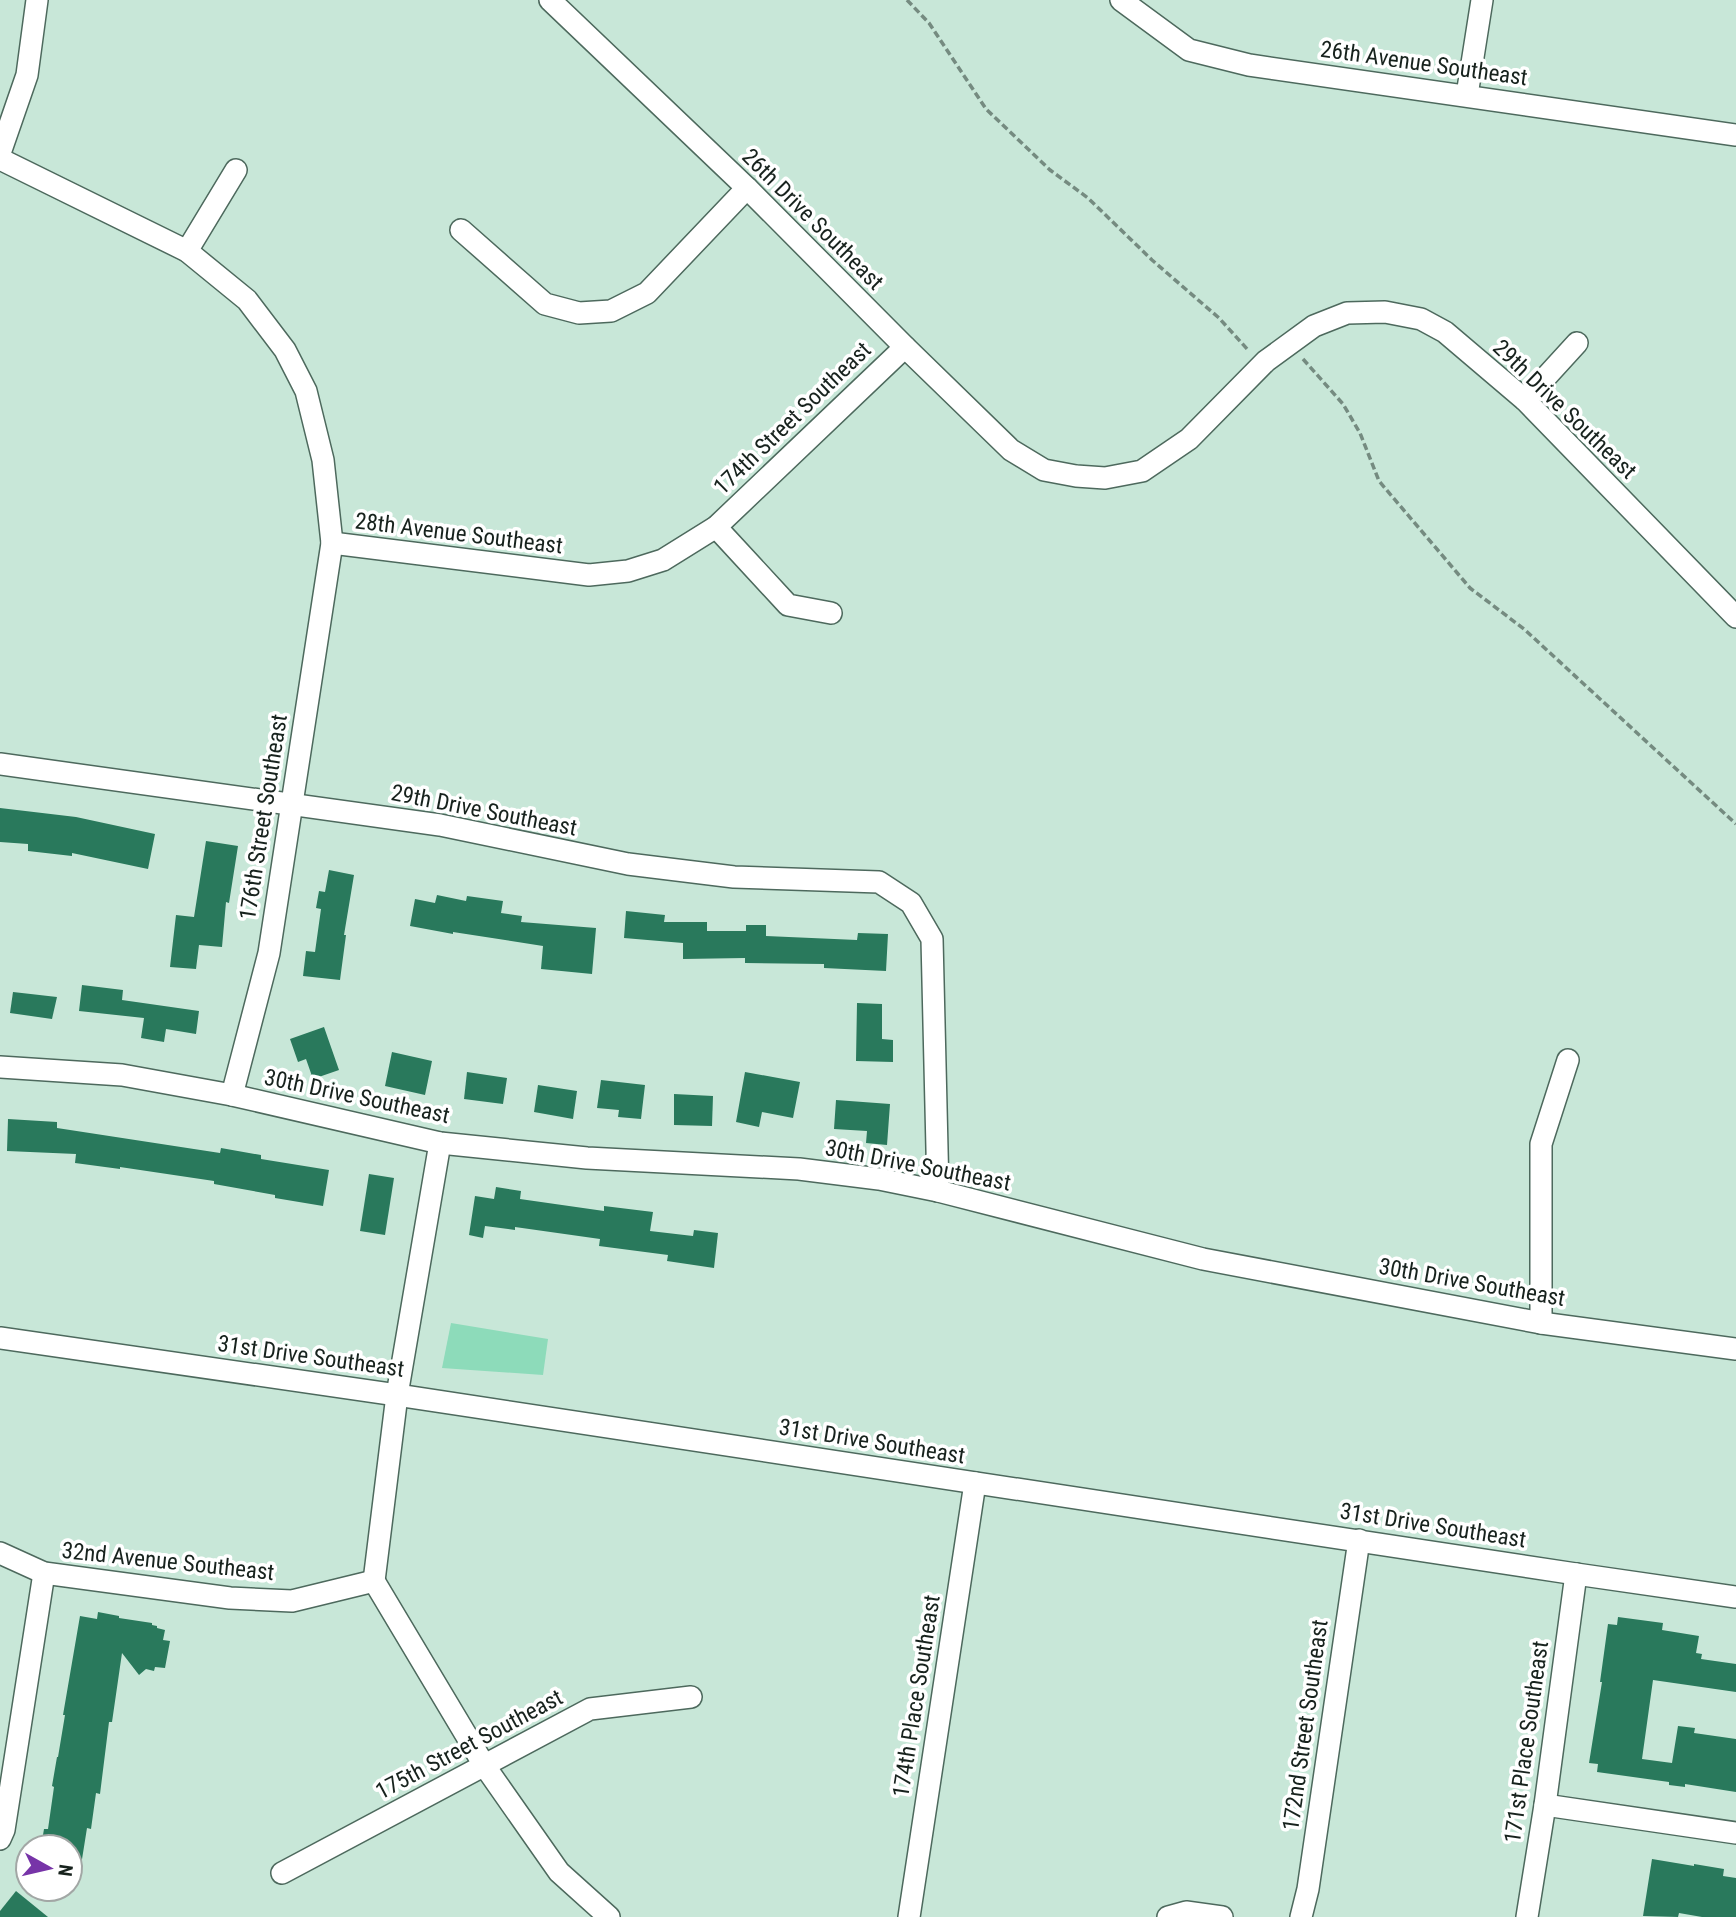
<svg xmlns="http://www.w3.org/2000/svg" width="1736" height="1917" viewBox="0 0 1736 1917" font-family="'Roboto Condensed',sans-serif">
<rect width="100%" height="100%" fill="#c8e7d8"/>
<!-- water -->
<path fill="#8ddbba" d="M451,1323L548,1339L543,1375L442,1368Z"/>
<!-- building -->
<g fill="#29795c">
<path d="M0,808L76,817L155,834L148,869L72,853V856L28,851V844L0,842Z"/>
<path d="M206,841L238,846L229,903L226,902L222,947L199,945L196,969L170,967L176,915L194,917Z"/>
<path d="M329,870L354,875L344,935H346L340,980L303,976L306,951L315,952L321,909L316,908L319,891L325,892Z"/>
<path d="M437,895L466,901L467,896L503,901L501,913L522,916L521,922L596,928L592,974L541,969L543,946L453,932V934L410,926L415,899L435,903Z"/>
<path d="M626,911L665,915L664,922H707V931H746V925H766V936L857,940L858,933L888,934L886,971L824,968V964L745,963V958L683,959V943L624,938Z"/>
<path d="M82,985L123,990L122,1000L199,1011L196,1034L166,1029L164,1042L141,1038L144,1018L79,1011Z"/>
<path d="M13,992L57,997L52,1019L10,1013Z"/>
<path d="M857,1003L882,1004V1039L893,1040V1062L856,1061Z"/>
<path d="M324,1027L339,1070L313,1079L306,1059L298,1062L290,1039Z"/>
<path d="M392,1052L432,1061L425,1095L385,1086Z"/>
<path d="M467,1072L507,1078L503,1104L464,1099Z"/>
<path d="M745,1072L800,1082L793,1118L762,1112L759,1127L736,1122Z"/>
<path d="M601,1080L645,1085L641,1119L618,1117L619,1110L597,1108Z"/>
<path d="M538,1085L577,1091L573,1119L534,1112Z"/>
<path d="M674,1094L713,1096L712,1126L674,1125Z"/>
<path d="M836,1100L890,1104L887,1145L866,1143L867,1131L834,1129Z"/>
<path d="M8,1119L57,1122V1128L220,1153L221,1148L261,1155V1159L329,1170L323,1206L275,1198V1195L214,1184V1181L120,1167V1169L75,1163L76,1154L7,1151Z"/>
<path d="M369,1174L394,1178L385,1235L360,1231Z"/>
<path d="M496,1187L521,1191L520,1199L604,1211V1206L653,1212L650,1231L693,1236L694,1230L718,1233L714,1268L667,1261L668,1255L599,1246L600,1239L515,1227V1230L485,1226L483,1238L469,1235L475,1196L494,1199Z"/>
<path d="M98,1612L119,1616V1618L152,1623V1625L157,1626V1628L165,1630L163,1640L170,1641L165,1668L155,1667L154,1671L146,1669L139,1675L122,1653L112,1722H109L100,1794L96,1793L91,1829L87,1828L79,1878H70V1847H41L44,1829H48L54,1787L52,1786L57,1757H58L65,1715H63L80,1616L97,1619Z"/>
<path d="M1618,1617L1663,1623L1662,1630L1699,1636L1696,1653L1702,1654L1701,1659L1736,1664V1692L1653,1680L1642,1759L1672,1763L1678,1726L1695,1728L1694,1733L1736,1739V1792L1685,1784V1787L1669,1785V1782L1597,1772L1598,1764L1589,1763L1602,1682H1600L1608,1624L1617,1625Z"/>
<path d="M1652,1859L1694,1866V1864L1724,1869L1723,1876L1736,1878V1917H1702L1679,1913L1678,1917L1643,1916Z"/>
<path d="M16,1891L48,1917H0V1911Z"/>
</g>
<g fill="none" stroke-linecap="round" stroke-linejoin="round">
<defs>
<g id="minor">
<path d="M550,0L747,188L905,347L1011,450L1044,470L1076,476L1105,478L1142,471L1189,439L1266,361L1314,326L1347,313L1385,312L1421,319L1445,332L1525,400L1736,617"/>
<path d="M1121,0L1189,50L1249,65L1736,135"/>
<path d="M1467,95L1482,0"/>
<path d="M0,153L27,75L37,0"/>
<path d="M0,159L187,251L247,300L285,350L306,391L323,460L332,543L269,953L232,1095"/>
<path d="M461,230L545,304L579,313L611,311L647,293L747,188"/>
<path d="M187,251L236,170"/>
<path d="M1525,400L1577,343"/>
<path d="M716,527L788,605L831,613"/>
<path d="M332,543L589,575L628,571L663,560L716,527L905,347"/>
<path d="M0,764L440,825L628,864L734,877L879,882L911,903L932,939L938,1191"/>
<path d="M0,1067L122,1075L232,1095L440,1143L587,1158L799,1169L879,1179L938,1191L1203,1259L1541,1323L1736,1349"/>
<path d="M1541,1323V1144L1568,1060"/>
<path d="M0,1338L397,1395L1576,1574L1736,1597"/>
<path d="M0,1553L44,1573L230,1598L292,1601L374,1581"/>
<path d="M374,1581L397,1395L440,1143"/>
<path d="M374,1581L484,1765L559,1872L609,1917"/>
<path d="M1545,1805L1736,1833"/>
<path d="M0,1839L4,1830L44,1573"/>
<path d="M282,1873L590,1709L691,1697"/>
<path d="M909,1917L975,1483"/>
<path d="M1168,1917L1186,1912L1222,1917"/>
<path d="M1301,1917L1308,1889L1359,1540"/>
<path d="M1527,1917L1545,1805L1576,1574"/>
</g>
</defs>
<!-- minor casing -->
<use href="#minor" stroke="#4d695d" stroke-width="24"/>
<!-- path -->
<g stroke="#758b80" stroke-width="3.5" stroke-dasharray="7 3.5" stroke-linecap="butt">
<path d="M907,0L929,23L986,109L1050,170L1088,198L1152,260L1219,318L1249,351"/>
<path d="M1303,359L1343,404L1360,433L1379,481L1470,588L1524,629L1736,824"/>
</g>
<!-- minor -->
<use href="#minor" stroke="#fff" stroke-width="21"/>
</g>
<g text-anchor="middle" stroke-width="7" stroke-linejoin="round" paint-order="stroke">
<!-- street labels -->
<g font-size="23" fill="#17221d" stroke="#fff">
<text transform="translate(1424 63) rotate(8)" y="8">26th Avenue Southeast</text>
<text transform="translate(813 219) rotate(45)" y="8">26th Drive Southeast</text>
<text transform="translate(1565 409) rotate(44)" y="8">29th Drive Southeast</text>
<text transform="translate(792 418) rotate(-44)" y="8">174th Street Southeast</text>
<text transform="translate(459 533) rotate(7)" y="8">28th Avenue Southeast</text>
<text transform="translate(484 810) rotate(11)" y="8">29th Drive Southeast</text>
<text transform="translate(263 817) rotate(-81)" y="8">176th Street Southeast</text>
<text transform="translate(357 1096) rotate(12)" y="8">30th Drive Southeast</text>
<text transform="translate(918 1165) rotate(11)" y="8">30th Drive Southeast</text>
<text transform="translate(1472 1282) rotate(10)" y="8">30th Drive Southeast</text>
<text transform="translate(311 1356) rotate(8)" y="8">31st Drive Southeast</text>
<text transform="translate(872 1441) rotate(9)" y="8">31st Drive Southeast</text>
<text transform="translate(1433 1525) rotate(9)" y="8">31st Drive Southeast</text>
<text transform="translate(168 1561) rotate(6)" y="8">32nd Avenue Southeast</text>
<text transform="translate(916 1696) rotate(-81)" y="8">174th Place Southeast</text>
<text transform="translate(1305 1725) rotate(-82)" y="8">172nd Street Southeast</text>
<text transform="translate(1526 1742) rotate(-82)" y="8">171st Place Southeast</text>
<text transform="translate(469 1744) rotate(-28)" y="8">175th Street Southeast</text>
</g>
</g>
<!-- north arrow -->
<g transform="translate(49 1868) rotate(98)"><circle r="33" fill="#ffffff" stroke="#a2a7a5" stroke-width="2"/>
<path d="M0-5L12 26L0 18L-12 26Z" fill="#7734a8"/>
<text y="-10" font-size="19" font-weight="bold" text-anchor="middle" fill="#17221d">N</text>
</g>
</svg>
